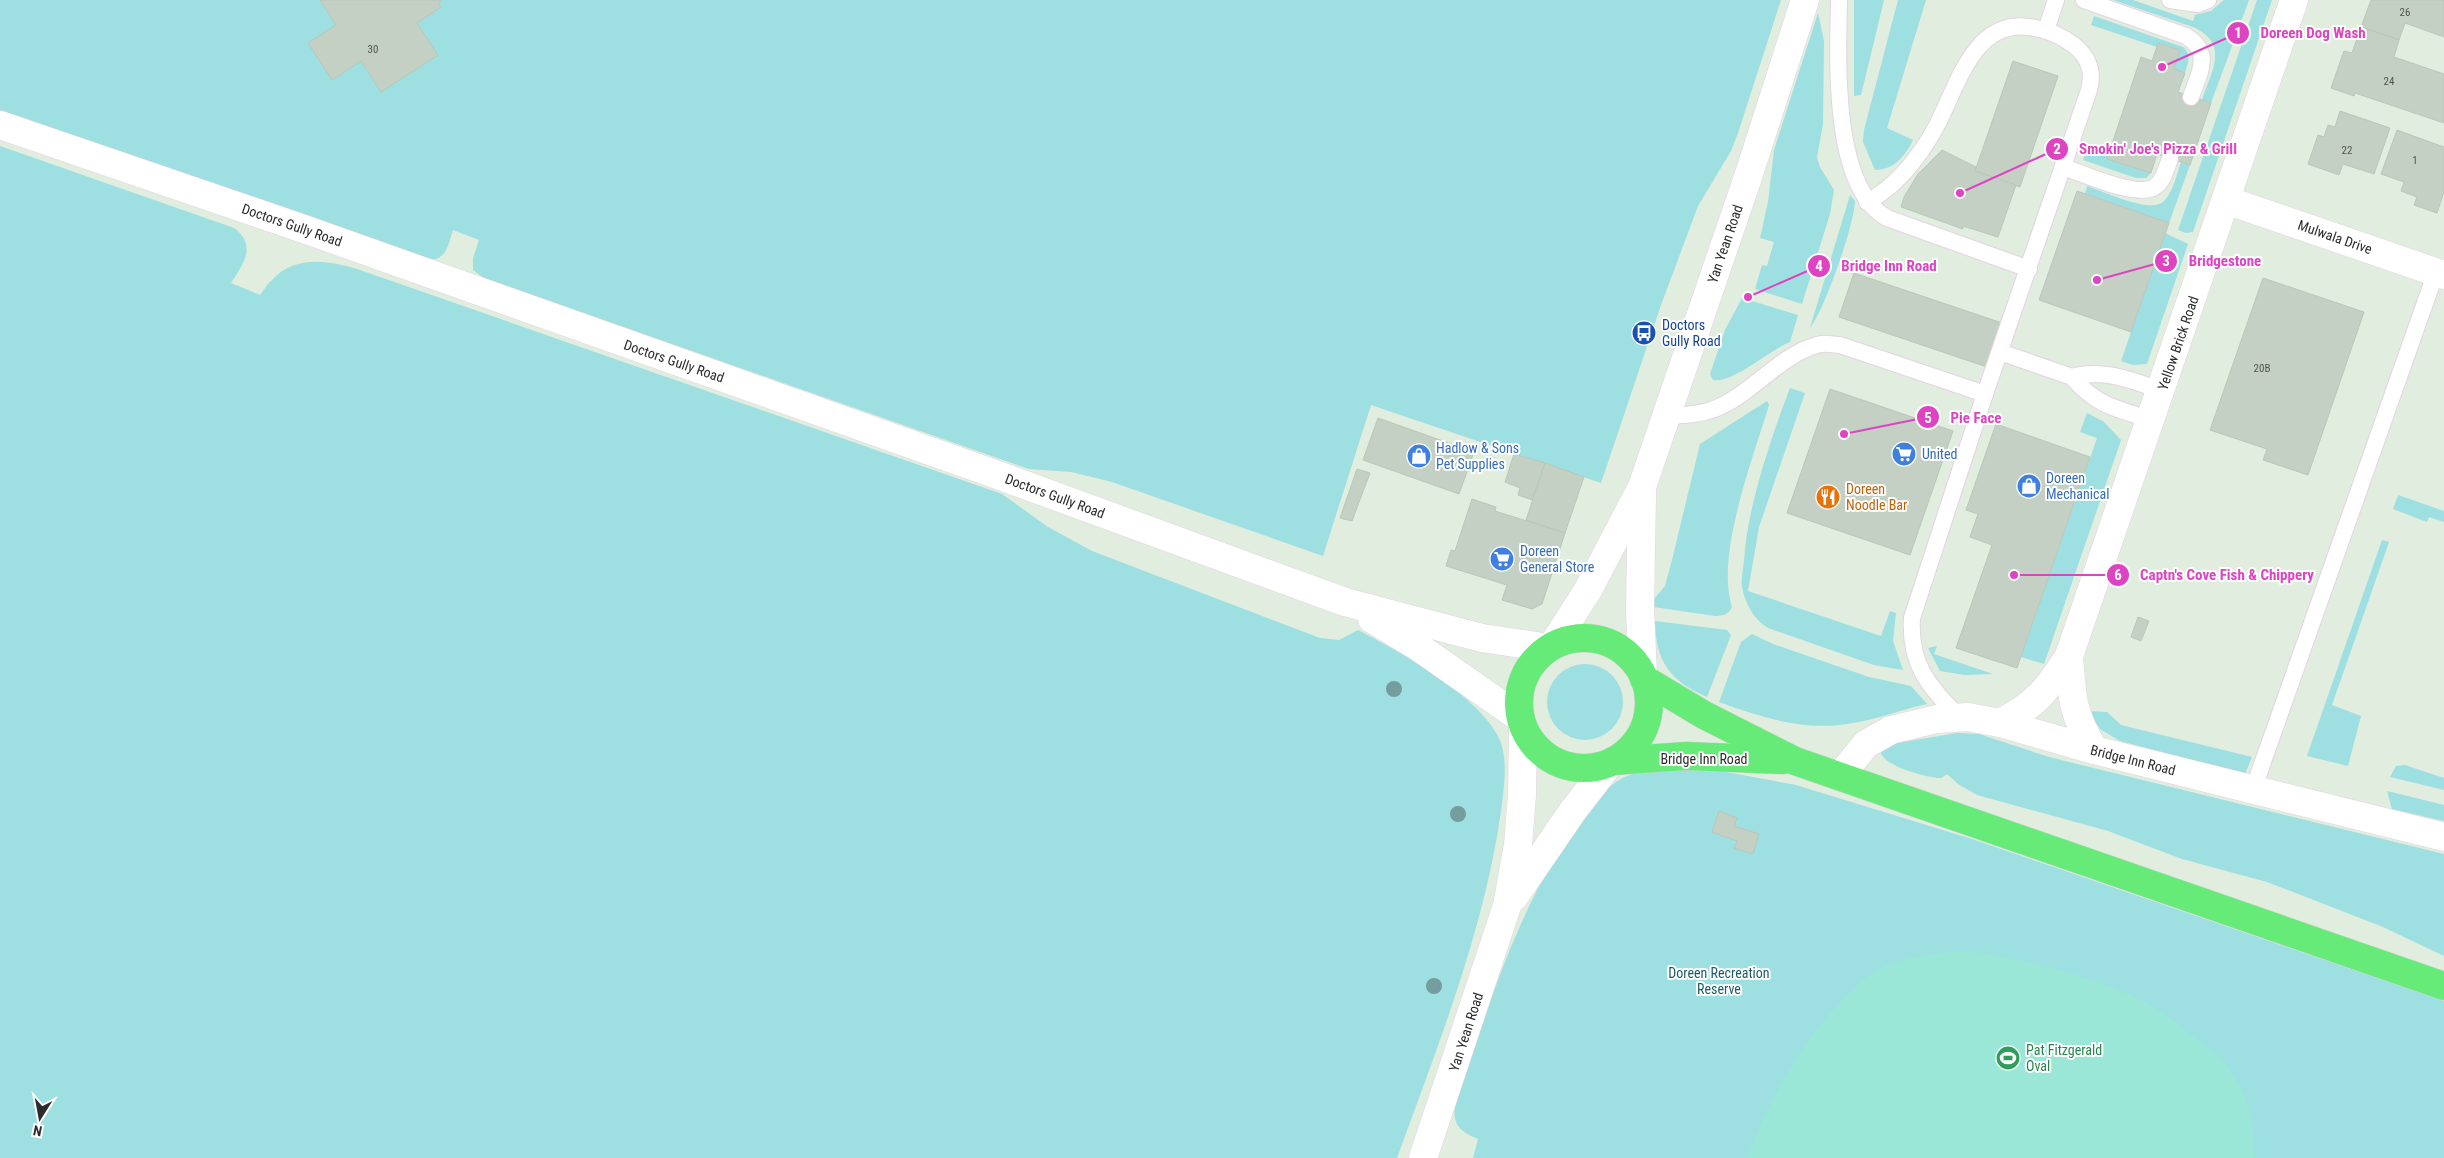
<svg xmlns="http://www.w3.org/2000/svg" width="2444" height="1158" viewBox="0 0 2444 1158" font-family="'Roboto Condensed',sans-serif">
<rect width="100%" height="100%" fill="#e0eddf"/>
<!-- green -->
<g fill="#9edfe1">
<path d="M0,0H1781L1738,133L1731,151L1698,206L1661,305L1601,483L1371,405L1323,556L1112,482L1071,472L1029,469L484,278L473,270V258L479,240L453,230C448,245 447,260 428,260L0,110Z"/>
<path d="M1854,0H1884L1861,95L1854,96Z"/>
<path d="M1898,0H1926L1887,128L1913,140C1905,156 1894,170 1875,170L1863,142L1864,130Z"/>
<path d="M2113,0H2133L2193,21L2195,15L2211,11L2224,0H2249L2211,103L2202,100C2212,70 2230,44 2193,27Z"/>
<path d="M2257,0H2272L2193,232L2186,233L2178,230Z"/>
<path d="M1818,13L1824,41L1823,124L1817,157L1820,167L1834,190L1830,214L1802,304L1755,289L1762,265L1767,266L1774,242L1760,238L1768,202L1774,150Z"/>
<path d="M2094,16L2183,47C2192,54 2188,63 2185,73L2174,69L2180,50L2158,43L2157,47L2091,25Z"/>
<path d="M2089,144L2110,151L2108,159L2151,173L2146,178H2136L2083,160Z"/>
<path d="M0,146L234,228C257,245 244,263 231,283L260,295C264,290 267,284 272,280C296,254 330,261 360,270L1002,494L1048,527L1092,551L1320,638L1339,640L1358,630C1400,652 1475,693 1498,736C1509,758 1504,787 1501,811C1484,931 1438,1045 1397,1158H0Z"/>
<path d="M2181,162L2190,165L2169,223L2085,194L2087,186C2103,191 2152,215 2164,201C2173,192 2177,174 2181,162Z"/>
<path d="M1850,195L1855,201C1854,226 1825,308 1810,328Z"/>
<path d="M2165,233L2188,244L2147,364L2133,365L2121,361Z"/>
<path d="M1742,298L1798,315L1790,342C1769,350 1734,383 1713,380L1710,374L1725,330Z"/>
<path d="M1790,388L1805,393L1759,527L1748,591L1881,636L1890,611L1896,613L1893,641L1903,670L1874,665L1768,628C1754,620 1745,603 1742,587C1741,579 1743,569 1744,561C1747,508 1771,438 1790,388Z"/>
<path d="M1767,401L1769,405C1754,456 1715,555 1732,607C1729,614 1723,616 1715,616L1654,607V599L1665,586L1672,560L1700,444Z"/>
<path d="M2087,413L2104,422L2121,440L2044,664L2021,657L2097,438L2080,432Z"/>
<path d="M2398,495L2444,511V522L2429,517L2427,522L2393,509Z"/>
<path d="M2382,540L2389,542L2332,705L2361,716L2348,766L2307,756Z"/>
<path d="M1655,621L1727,630L1731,635L1707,697C1671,682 1655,661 1655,621Z"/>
<path d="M1752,634L1773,644L1869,677L1911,686L1927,704C1902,709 1879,719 1853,723C1806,732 1763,718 1719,702L1741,642Z"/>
<path d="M1937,646L1934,654L1993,674L1965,675L1940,671L1928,648Z"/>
<circle cx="1585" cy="702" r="38"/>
<path d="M2088,711L2107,712L2121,725L2252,757L2245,774L2120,741L2100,729Z"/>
<path d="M1957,733L1979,734L2049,757L2444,854V956L2383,927L2267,882L2182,859L2108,831L1977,795L1958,784L1947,774L1941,778C1927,778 1888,767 1881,754L1882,750L1891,744Z"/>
<path d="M2405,765L2444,778V790L2390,777L2396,766Z"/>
<path d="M1705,768L1796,785L1972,839L2444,1001V1158H1473L1478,1139C1461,1132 1452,1125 1455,1105C1489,1006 1519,899 1585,815C1595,803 1603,791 1616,782C1642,765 1676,769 1705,768Z"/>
<path d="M2387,791L2444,805V821L2392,809Z"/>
</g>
<!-- pitch -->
<path fill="#9ae7d8" d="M1970,951C2029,961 2088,974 2142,1001C2162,1011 2180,1026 2198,1040C2217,1054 2236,1072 2244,1094C2252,1114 2254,1137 2255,1158H1747C1770,1098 1803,1036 1851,992C1857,986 1864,978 1871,974C1900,956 1938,953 1970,951Z"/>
<!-- building -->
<g fill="#c4d0c4" stroke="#b8c8b9">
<path d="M320,0H442L438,3L441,7L417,23L438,55L381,92L361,61L332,80L308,43L336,25Z"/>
<path d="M2371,0H2444V37L2405,23L2399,40L2361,27Z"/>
<path d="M2361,27L2399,40L2394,57L2444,74V123L2355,93L2354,96L2331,88L2344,51L2352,53Z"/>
<path d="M2158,43L2180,50L2174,69L2185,73L2178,92L2211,103L2190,165L2157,154L2151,173L2107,159L2141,57L2152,61Z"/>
<path d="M2013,61L2058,76L2020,187L1975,171Z"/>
<path d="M2340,111L2390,128L2374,174L2343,164L2339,175L2308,164L2318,135L2324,137L2328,125L2335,127Z"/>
<path d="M2397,130L2444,147V192L2437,213L2414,205L2417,197L2401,191L2404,182L2381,174Z"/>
<path d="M1942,150L1976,167L1975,171L2016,185L1998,237L1963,226V229L1901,207L1904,197L1918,174Z"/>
<path d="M2077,191L2169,223L2131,332L2039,300Z"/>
<path d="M1854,273L2002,323L1987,367L1839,317Z"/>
<path d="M2263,278L2364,312L2308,475L2263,460L2267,449L2210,430Z"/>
<path d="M1830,389L1953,431L1910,555L1787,513Z"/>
<path d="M1378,418L1474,452L1459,494L1363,460Z"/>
<path d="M1996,424L2090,457L2017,668L1956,648L1992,545L1970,537L1978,514L1966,510Z"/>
<path d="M1514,454L1545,463L1532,500L1518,495L1520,488L1505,482Z"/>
<path d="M1545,463L1584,477L1565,533L1526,520Z"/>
<path d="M1357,469L1370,473L1352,521L1340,518Z"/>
<path d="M1472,499L1496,507L1495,511L1565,533L1542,604L1532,609L1502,600L1507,585L1446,566L1451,550L1455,551Z"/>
<path d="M2138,617L2149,621L2141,641L2131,637Z"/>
<path d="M1719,811L1737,818L1734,826L1759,834L1753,854L1734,848L1737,841L1712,832Z"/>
</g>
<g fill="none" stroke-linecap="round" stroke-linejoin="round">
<defs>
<g id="lane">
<path d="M1839,0C1838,57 1831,186 1887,218L2029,269"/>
<path d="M2084,0L2186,36C2213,53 2199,73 2191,97"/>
<path d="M2170,0L2198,4L2208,0"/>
<path d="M2046,30L2056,0"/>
<path d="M2063,167C2083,173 2139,200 2156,186C2164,180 2166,168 2170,159"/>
<path d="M1867,202C1897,186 1920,156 1936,127C1957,88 1973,19 2029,27C2046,29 2062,36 2075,46C2089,58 2094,72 2089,90L1985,394L1912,618C1909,664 1928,685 1958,716"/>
<path d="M2000,352L2072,377"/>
<path d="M1665,416C1684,415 1703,415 1721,406C1756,390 1783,352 1821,344C1827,343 1834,345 1840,345L1985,394"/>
<path d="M2152,420C2118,409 2096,406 2072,377C2104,368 2132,381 2161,390"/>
<path d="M2253,790L2436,272"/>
</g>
<g id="street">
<path d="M2226,200L2444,275"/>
<path d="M2069,656C2072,698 2072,713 2094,750"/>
<path d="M2000,723C2037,704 2047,690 2069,656L2294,0"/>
<path d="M1840,776L1866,744L1891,730L1937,719L1968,717L2000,723L2094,750L2444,837"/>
</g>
<g id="secondary">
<path d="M0,125L301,228L992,473L1345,602L1482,638L1549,648"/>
<path d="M1642,494L1640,610L1643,675"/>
<path d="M1372,619L1417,646L1520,718"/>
<path d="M1552,646L1588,590L1642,487L1749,174L1805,0"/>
<path d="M1514,897L1572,812L1610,763"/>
<path d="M1423,1158L1507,906L1518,845L1522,795L1523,729"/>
</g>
<g id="primary">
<circle cx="1584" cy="703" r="65"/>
<path d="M1644,679L1704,715L1795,761L2444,986"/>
<path d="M1613,761L1686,756L1783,760"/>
</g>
</defs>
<!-- lane casing -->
<use href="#lane" stroke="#e4d4e1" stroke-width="18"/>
<!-- street casing -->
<use href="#street" stroke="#e4d4e1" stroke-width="29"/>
<!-- secondary casing -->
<use href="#secondary" stroke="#e4d4e1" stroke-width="29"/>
<!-- primary casing -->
<use href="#primary" stroke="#d1d1d1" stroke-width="29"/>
<!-- lane -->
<use href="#lane" stroke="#fff" stroke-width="16"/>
<!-- street -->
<use href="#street" stroke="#fff" stroke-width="28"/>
<!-- secondary -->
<use href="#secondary" stroke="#fff" stroke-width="28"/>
<!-- primary -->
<use href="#primary" stroke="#66eb78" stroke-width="28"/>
</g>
<!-- trees -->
<g fill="#759d9d">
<circle cx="1394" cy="689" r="8"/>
<circle cx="1458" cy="814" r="8"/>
<circle cx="1434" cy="986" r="8"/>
</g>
<!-- icons -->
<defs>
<symbol id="bus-disc" viewBox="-11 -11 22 22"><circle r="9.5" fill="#1a4fb4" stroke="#fff"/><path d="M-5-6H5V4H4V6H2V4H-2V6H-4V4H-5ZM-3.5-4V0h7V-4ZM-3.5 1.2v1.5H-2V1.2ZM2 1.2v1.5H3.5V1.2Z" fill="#fff"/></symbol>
<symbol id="supermarket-disc" viewBox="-11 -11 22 22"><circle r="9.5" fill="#3f7fe0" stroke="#fff"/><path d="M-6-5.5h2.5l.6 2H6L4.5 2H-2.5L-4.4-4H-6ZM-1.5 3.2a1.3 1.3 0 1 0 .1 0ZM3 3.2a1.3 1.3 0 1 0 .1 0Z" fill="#fff"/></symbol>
<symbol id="shop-disc" viewBox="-11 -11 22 22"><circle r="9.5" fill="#3f7fe0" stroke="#fff"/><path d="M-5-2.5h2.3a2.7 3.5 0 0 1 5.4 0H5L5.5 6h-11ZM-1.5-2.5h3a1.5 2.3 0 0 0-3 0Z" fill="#fff"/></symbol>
<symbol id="restaurant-disc" viewBox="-11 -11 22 22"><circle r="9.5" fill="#e8710a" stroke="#fff"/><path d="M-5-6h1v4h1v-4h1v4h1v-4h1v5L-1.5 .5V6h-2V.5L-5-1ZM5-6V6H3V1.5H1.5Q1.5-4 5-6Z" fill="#fff"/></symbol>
<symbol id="stadium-disc" viewBox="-11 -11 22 22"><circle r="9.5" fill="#2e9e5b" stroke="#fff"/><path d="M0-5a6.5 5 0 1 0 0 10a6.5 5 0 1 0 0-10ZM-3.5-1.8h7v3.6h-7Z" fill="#fff"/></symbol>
</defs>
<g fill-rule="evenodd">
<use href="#bus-disc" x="1630" y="319" width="28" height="28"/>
<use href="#supermarket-disc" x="1890" y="440" width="28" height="28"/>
<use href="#shop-disc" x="1405" y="442" width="28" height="28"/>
<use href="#shop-disc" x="2015" y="472" width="28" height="28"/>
<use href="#restaurant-disc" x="1814" y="483" width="28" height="28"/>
<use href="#supermarket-disc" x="1488" y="545" width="28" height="28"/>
<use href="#stadium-disc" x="1994" y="1044" width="28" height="28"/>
</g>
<g text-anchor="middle" stroke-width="4" stroke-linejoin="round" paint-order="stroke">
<!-- number labels -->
<g font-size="11" fill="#525552">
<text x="2405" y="16">26</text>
<text x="373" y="53">30</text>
<text x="2389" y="85">24</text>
<text x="2347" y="154">22</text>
<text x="2415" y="164">1</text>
<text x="2262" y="372">20B</text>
</g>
<!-- street labels -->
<g font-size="14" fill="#2c2c2c" stroke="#fff">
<text transform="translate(292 225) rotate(19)" y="5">Doctors Gully Road</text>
<text transform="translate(2335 237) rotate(19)" y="5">Mulwala Drive</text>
<text transform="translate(1725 244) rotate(-71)" y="5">Yan Yean Road</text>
<text transform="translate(2178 343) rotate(-71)" y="5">Yellow Brick Road</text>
<text transform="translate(674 361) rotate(19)" y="5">Doctors Gully Road</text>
<text transform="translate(1055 496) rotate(20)" y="5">Doctors Gully Road</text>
<text x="1704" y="764">Bridge Inn Road</text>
<text transform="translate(2133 760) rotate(14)" y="5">Bridge Inn Road</text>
<text transform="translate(1466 1032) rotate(-72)" y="5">Yan Yean Road</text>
</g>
<!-- transit labels -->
<g font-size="14" fill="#164399" stroke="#fff" text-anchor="start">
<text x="1662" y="330">Doctors<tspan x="1662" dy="16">Gully Road</tspan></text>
</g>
<!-- shop labels -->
<g font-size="14" fill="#366cbe" stroke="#fff" text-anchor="start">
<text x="1436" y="453">Hadlow &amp; Sons<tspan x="1436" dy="16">Pet Supplies</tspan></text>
<text x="1922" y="459">United</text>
<text x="2046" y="483">Doreen<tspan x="2046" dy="16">Mechanical</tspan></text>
<text x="1520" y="556">Doreen<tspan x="1520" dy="16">General Store</tspan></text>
</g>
<!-- food labels -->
<g font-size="14" fill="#c56008" stroke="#fff" text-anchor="start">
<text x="1846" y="494">Doreen<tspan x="1846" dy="16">Noodle Bar</tspan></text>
</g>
<!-- park labels -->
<g font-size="14" fill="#1e5b67" stroke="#fff">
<text x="1719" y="978">Doreen Recreation<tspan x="1719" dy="16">Reserve</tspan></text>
</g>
<!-- leisure labels -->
<g font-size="14" fill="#27864d" stroke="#fff" text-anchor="start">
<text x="2026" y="1055">Pat Fitzgerald<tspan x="2026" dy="16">Oval</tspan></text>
</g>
</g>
<!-- callouts -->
<path fill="none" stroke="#de44c2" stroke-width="2" d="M2162 67L2238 33M1960 193L2057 149M2097 280L2166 261M1748 297L1819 266M1844 434L1928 417M2014 575L2118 575"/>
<g fill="#de44c2" stroke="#fff" stroke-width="2">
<circle cx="2162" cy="67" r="5"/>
<circle cx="1960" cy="193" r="5"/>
<circle cx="2097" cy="280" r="5"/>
<circle cx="1748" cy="297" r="5"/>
<circle cx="1844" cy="434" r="5"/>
<circle cx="2014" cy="575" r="5"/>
<circle cx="2238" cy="33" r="12"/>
<circle cx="2057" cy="149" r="12"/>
<circle cx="2166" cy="261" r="12"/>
<circle cx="1819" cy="266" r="12"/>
<circle cx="1928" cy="417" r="12"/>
<circle cx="2118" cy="575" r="12"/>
</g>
<g font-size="15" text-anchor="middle" font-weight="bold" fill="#fff">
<text x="2238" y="38">1</text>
<text x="2057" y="154">2</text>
<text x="2166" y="266">3</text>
<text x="1819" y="271">4</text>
<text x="1928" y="423">5</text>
<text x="2118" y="580">6</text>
</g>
<g font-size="15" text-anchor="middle" font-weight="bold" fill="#de44c2" stroke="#fff" stroke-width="4" stroke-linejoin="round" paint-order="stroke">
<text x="2313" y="38">Doreen Dog Wash</text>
<text x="2158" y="154">Smokin' Joe's Pizza &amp; Grill</text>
<text x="2225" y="266">Bridgestone</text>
<text x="1889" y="271">Bridge Inn Road</text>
<text x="1976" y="423">Pie Face</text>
<text x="2227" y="580">Captn's Cove Fish &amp; Chippery</text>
</g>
<!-- north arrow -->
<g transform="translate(40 1118) rotate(191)" stroke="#ffffff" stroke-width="4" paint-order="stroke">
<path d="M0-4L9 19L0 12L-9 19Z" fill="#2c2c2c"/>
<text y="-8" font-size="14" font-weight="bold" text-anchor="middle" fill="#2c2c2c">N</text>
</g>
</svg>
